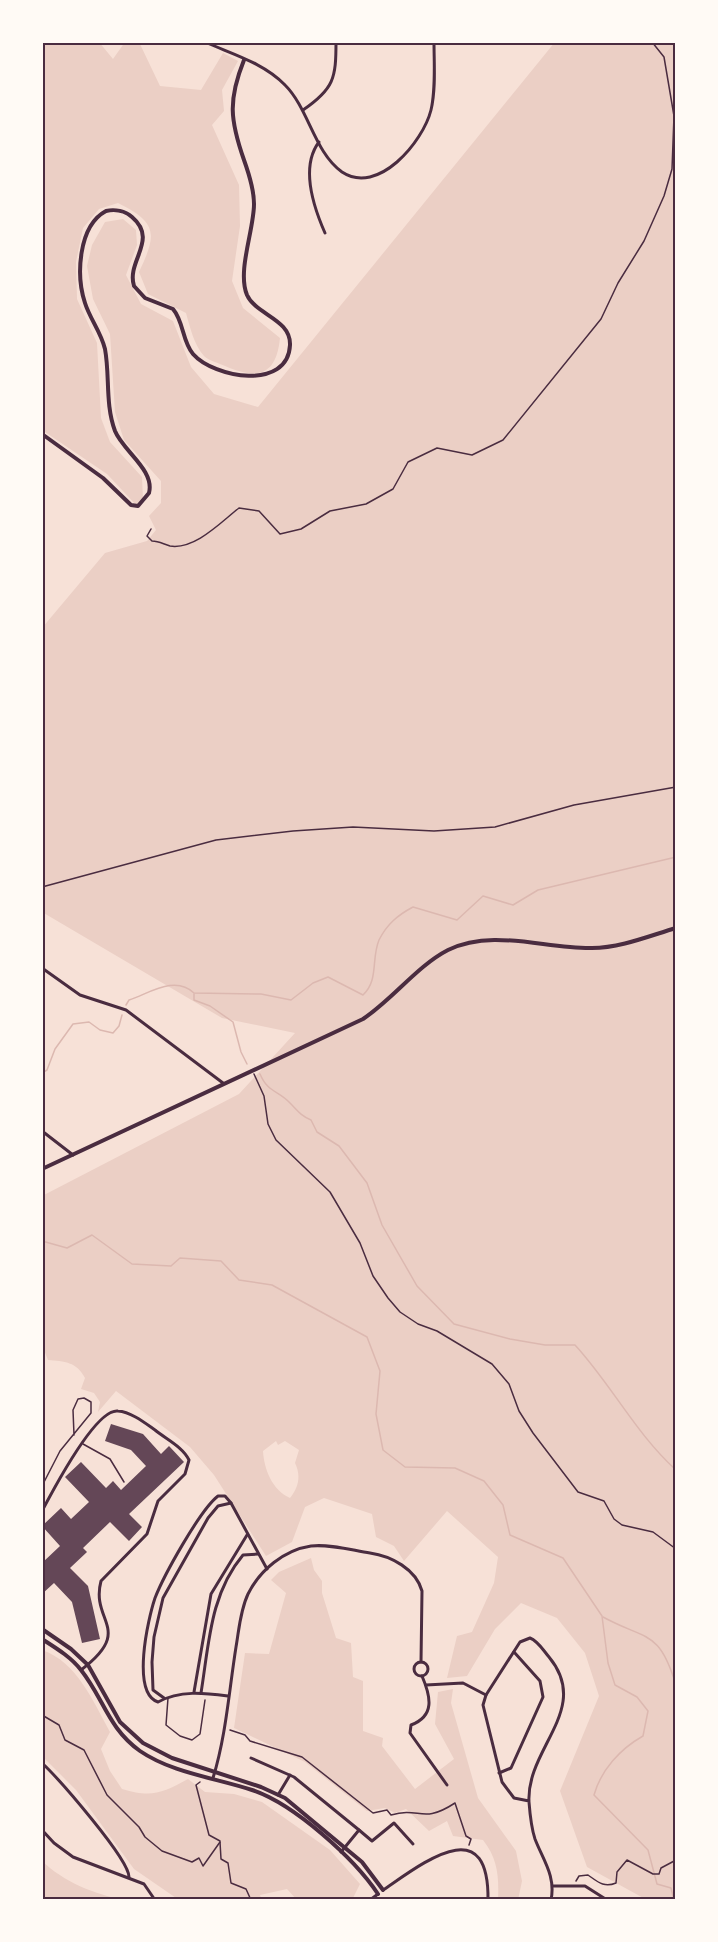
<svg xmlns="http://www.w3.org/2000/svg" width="718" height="1942" viewBox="0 0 718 1942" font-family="'Golos Text',sans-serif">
<rect width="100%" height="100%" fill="#f7e1d7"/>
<!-- green -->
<g fill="#ebcfc5" fill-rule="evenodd">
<path d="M42,42H99L113,59L125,42H139L160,86L201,90L223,53L238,61L222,90L224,111L212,125L239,185L240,226L232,281L243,308L280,338C276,376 258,380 225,366C219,363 209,361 204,356C194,345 190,327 186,313L148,294L139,272C157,234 158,223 118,203L99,209L83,228L76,262L77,299L97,343L101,418L110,442L142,477L143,500L137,506L107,474L42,430Z"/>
<path d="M555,42H676V1900H647L587,1867L560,1791L599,1696L585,1653L557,1618L521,1603L495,1629L467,1676L447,1678L457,1636L472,1632L494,1583L498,1557L447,1511L404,1561L394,1546L376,1537L372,1514L324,1498L305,1507L292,1542L266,1556L214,1475L190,1447L116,1391L98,1412L100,1402L94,1393L81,1389L85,1378C77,1362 64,1361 48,1360L42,1345V1196L239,1094L295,1033L222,1018L42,912V628L105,553L147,541L156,530L149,516L161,503V481L124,440L115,412L110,334L93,299L87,266L92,245L105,222L123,219L136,230L137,245L126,275L141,304L173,321L191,367L214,394L258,407ZM276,1441L278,1445L285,1441L299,1450L295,1463C301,1475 299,1487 290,1498C272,1490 264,1469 263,1451Z"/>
<path d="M311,1558L314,1570L322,1581V1593L336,1638L351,1643L353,1677L363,1681V1731L383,1738L382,1746L415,1789L454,1759L435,1724L438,1692L453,1689L451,1703L478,1798L516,1851L522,1881L518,1900H498C499,1877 498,1859 483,1840L453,1836L447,1821L429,1831L406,1809L395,1813L385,1808L367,1811L305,1762L234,1728L245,1653L269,1654L286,1593L271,1580L279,1572Z"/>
<path d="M42,1650C77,1662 93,1701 110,1732L101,1749L110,1771L122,1789C152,1798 162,1793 188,1779L205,1792L234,1794L262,1802L330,1850L360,1884L352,1900H297L287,1889L260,1895L262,1900H179L134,1869L76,1790L42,1756Z"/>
<path d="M42,1861C64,1882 94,1894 124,1900H42Z"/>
</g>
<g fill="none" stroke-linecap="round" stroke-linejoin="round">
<!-- stream -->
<g stroke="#dcb8b0" stroke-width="1.5">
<path d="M194,994V1000L210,1006L233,1022L241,1052L247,1064"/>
<path d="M126,1005L129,1000C150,993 175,975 194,993L261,994L291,1000L313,983L328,977L363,995C379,980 371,959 379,940C387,924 398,915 413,907L457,920L483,896L513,905L538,890L676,857"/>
<path d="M42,1073L47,1070L55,1049L73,1024L89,1022L100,1030L113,1033L119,1026L122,1015"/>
<path d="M260,1074C268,1093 278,1090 290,1103C298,1111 300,1115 311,1120L317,1132L339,1146L367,1183L382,1225L417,1286L454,1324L510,1339L545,1345H575C611,1384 636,1434 676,1470"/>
<path d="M42,1241L67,1248L92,1235L132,1264L171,1266L180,1258L221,1261L239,1280L272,1285L367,1337L380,1371L376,1414L383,1450L405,1467L455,1468L484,1481L503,1505L510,1535L563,1558L602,1616L608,1663L615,1685L637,1697L648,1711L643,1736C620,1749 601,1770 594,1795L648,1850L657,1884L671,1888L674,1900"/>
<path d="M603,1617C647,1641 659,1629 676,1685"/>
</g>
</g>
<!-- building -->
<path fill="#644757" d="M111,1424L143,1434L161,1454L169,1446L184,1462L129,1514L142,1527L129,1541L110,1522L83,1548L87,1552L70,1568L88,1586L100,1639L82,1643L72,1602L54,1583L42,1594V1563L60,1546L42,1526L61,1508L71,1519L89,1502L65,1477L81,1462L106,1488L113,1481L121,1490L146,1466L131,1450L105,1441Z"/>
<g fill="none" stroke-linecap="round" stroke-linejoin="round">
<!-- path -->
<g stroke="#4a2c40" stroke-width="1.5">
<path d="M151,529L147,536L152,541C159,541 163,544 170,546C195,550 221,522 239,508L259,511L280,534L301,529L330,511L366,504L393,489L408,462L437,448L472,455L503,440L601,319L618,283L644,241L664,196L672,169L674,116L664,57L652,42"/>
<path d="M42,887L216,840L293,831L353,827L434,831L495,827L574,805L676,787"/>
<path d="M254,1074L264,1096L268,1124L276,1140L330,1192L360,1243L373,1276L388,1298L400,1312L418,1324L437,1331L492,1364L509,1384L519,1411L533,1433L578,1492L604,1501L614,1519L622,1525L653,1532L676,1549"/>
<path d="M42,1715L59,1725L65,1740L84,1750L107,1795L139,1827L145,1837L162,1851L192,1862L199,1858L203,1866L220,1842"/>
<path d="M230,1730L245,1735L250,1741L302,1757L373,1813L387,1810L391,1815C421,1806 421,1825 455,1803L466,1836L471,1839L469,1845"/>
<path d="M200,1782L196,1785L209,1835L220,1841"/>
<path d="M220,1842L221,1859L228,1863L231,1883L246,1889L251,1900"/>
<path d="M576,1881L579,1876L588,1875C598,1882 604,1888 616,1883L617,1872L627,1860L653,1874H659L661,1868L676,1860"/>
</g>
<!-- service -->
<g stroke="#4a2c40" stroke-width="1.5">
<path d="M83,1444L110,1459L124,1482"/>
<path d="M42,1486L60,1451L91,1413V1402L84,1398L78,1399L73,1410L74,1435"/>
<path d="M168,1698L166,1725L180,1736L192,1740L200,1734L205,1700"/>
</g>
<!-- minor -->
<g stroke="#4a2c40" stroke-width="3">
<path d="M205,42C232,54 264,63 285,85C309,109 314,152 342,172C378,196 423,142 431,110C436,89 434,64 434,42"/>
<path d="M303,110C334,89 336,78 336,42"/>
<path d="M319,142C300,167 314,208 325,233"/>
<path d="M42,968L80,995L126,1010L223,1083"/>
<path d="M42,1131L73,1155"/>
<path d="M42,1511C52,1492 96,1408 118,1411C131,1412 145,1423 155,1430C166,1439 183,1447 189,1460L185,1474L158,1501L147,1534L101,1581C90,1622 135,1629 81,1670"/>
<circle cx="421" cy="1669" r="7"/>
<path d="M422,1676C431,1697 435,1716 411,1725L410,1733L447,1785"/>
<path d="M426,1685L463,1683L486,1695"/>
<path d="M194,1692L211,1594L247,1535"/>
<path d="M201,1693C209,1644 210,1594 243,1555L258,1554"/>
<path d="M228,1696C204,1693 180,1690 158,1702C131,1693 148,1619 155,1598C164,1575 200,1510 218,1496H225L231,1503L267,1569"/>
<path d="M164,1698L153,1690L152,1662L154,1637L163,1598L208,1518L218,1506L231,1503"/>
<path d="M251,1758L294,1777L359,1830L341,1852"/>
<path d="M42,1763C59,1779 129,1859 129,1877"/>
<path d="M499,1773L511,1768L543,1697L540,1681L514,1652"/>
<path d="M213,1778C226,1736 229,1691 236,1647C239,1630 240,1611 248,1594C260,1570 284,1550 311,1546C330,1544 351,1550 370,1553C391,1556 416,1569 422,1591L421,1662"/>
<path d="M278,1795L290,1775"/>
<path d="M529,1801L514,1798L502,1782L483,1705L486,1695L520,1642L530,1638C538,1641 543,1650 549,1657C592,1709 526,1748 529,1802C530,1815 531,1827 535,1839C543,1860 556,1876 551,1900"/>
<path d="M42,1830L54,1843L73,1857L144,1884L155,1900"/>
<path d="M359,1830L372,1841L394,1823L413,1844"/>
<path d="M553,1886H585L607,1900"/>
<path d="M383,1890C423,1863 489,1810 488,1900"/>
<path d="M370,1900L378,1894"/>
</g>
<!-- tertiary -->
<g stroke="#4a2c40" stroke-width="4">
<path d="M42,434L103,478L131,505L138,506L149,493C155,470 123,451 115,431C105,404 110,376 105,349C101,332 90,319 85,303C76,276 78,226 106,211C115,209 125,211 132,217C159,240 126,261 134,286L145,298L173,309C184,322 182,341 193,354C214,378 288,391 290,345C291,319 256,315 247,295C237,271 254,230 254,204C254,189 249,174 244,160C230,120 228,100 244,60"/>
<path d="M42,1629L71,1649L88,1665L120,1722L143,1743L172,1758L261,1787L285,1798L362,1862L383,1890"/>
<path d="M42,1639C56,1648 71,1657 81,1670C104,1699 108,1728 140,1751C172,1773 216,1778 252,1790C294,1804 354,1858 378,1894"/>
</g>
<!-- secondary -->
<path stroke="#4a2c40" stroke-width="4" d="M42,1169L363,1019C393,999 417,966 448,950C492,928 545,949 592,948C620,948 649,936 676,928"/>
</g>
<!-- border -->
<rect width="718" height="1942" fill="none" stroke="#fffaf5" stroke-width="87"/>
<rect x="44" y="44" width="630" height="1854" fill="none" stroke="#4a2c40" stroke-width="2"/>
</svg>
